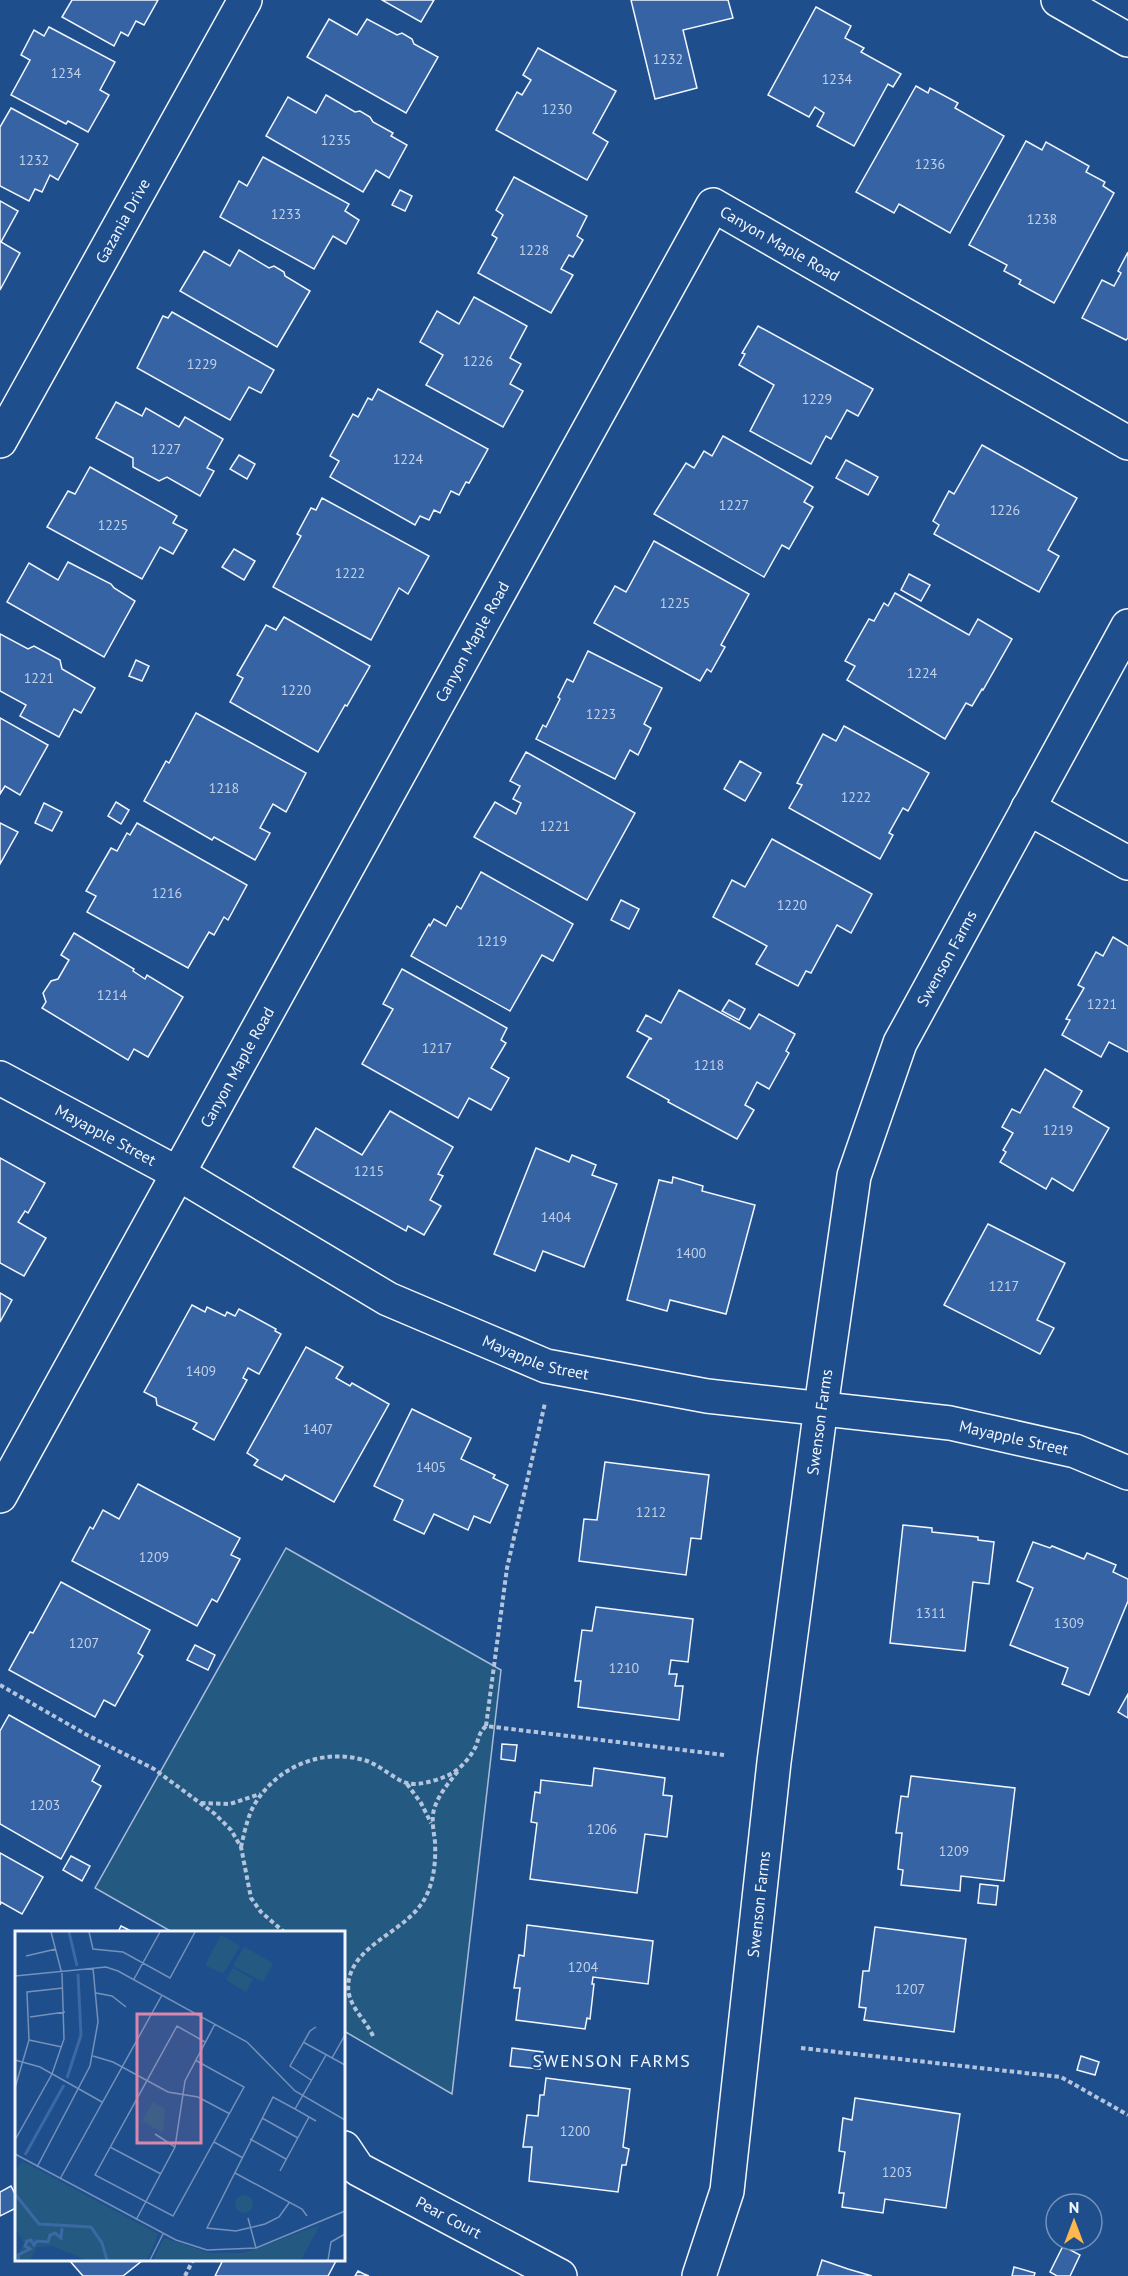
<svg xmlns="http://www.w3.org/2000/svg" width="1128" height="2276" viewBox="0 0 1128 2276" font-family="'PT Sans',sans-serif">
<rect width="100%" height="100%" fill="#1f4e8c"/>
<!-- green -->
<path fill="#245a82" stroke="#a8bbd7" stroke-width="1.5" d="M286,1548L501,1670L452,2094L344,2031V1932H172L95,1888Z"/>
<!-- building -->
<g fill="#3563a3" stroke="#f2f6ff" stroke-width="1.5">
<path d="M72,0H158L144,25L136,21L128,36L121,32L114,46L62,17Z"/>
<path d="M382,0H434L421,22Z"/>
<path d="M631,0H728L733,18L683,30L697,88L655,99Z"/>
<path d="M816,7L851,26L845,38L864,48L861,52L901,74L893,87L888,84L854,146L817,126L824,113L815,107L809,117L768,95Z"/>
<path d="M329,19L357,35L367,19L397,35L402,33L412,39L414,44L438,57L406,113L307,57Z"/>
<path d="M49,27L115,62L100,90L109,95L88,132L68,121L66,124L11,95L30,60L21,55L34,30L44,36Z"/>
<path d="M538,48L616,91L593,133L608,142L587,180L496,130L517,92L522,95L531,80L523,75Z"/>
<path d="M916,86L928,93L930,88L958,103L955,108L1004,136L950,233L899,204L894,213L856,192Z"/>
<path d="M326,95L355,112L360,111L370,117L373,122L393,133L391,136L407,145L389,178L376,170L363,192L266,136L288,97L316,113Z"/>
<path d="M11,108L78,144L58,180L50,175L42,192L35,189L29,201L0,186V127Z"/>
<path d="M1026,141L1042,150L1046,142L1089,166L1086,172L1105,182L1103,186L1114,193L1054,303L1019,284L1021,280L1004,271L1007,265L969,245Z"/>
<path d="M263,157L349,204L345,211L359,220L346,244L333,236L314,269L220,217L239,181L247,186Z"/>
<path d="M514,177L587,216L577,236L583,240L573,257L569,255L561,269L573,275L551,313L478,273L497,238L492,235L503,215L496,210Z"/>
<path d="M400,190L412,196L405,211L392,205Z"/>
<path d="M0,201L18,211L1,242L20,253L0,290Z"/>
<path d="M239,250L269,268L274,266L284,272L285,276L310,291L277,347L180,291L204,251L230,266Z"/>
<path d="M1128,252V338L1126,340L1082,318L1102,280L1114,286L1121,273L1118,271Z"/>
<path d="M474,297L527,326L510,358L521,364L510,384L523,391L503,427L426,385L443,355L420,342L437,311L459,324Z"/>
<path d="M172,312L274,370L261,393L249,387L230,420L137,368L163,316L168,318Z"/>
<path d="M758,326L873,389L858,416L847,410L831,439L826,436L811,464L750,431L774,385L739,365L745,354L742,353Z"/>
<path d="M378,389L488,449L469,483L466,482L459,495L451,491L440,513L434,510L429,520L420,516L415,525L330,477L339,461L330,456L353,414L358,417L368,398L372,400Z"/>
<path d="M116,402L142,416L146,408L179,427L185,417L223,439L207,468L214,471L200,496L167,477L159,481L133,467V458L96,438Z"/>
<path d="M723,436L813,487L804,502L813,507L789,549L782,545L764,577L654,514L686,463L694,468L704,451L712,456Z"/>
<path d="M982,445L1077,498L1048,550L1059,556L1039,592L934,534L939,525L933,521L949,491L954,494Z"/>
<path d="M239,455L255,464L247,479L230,469Z"/>
<path d="M846,460L878,477L868,495L836,478Z"/>
<path d="M90,467L177,516L173,523L187,530L173,554L160,547L142,579L47,527L68,491L75,494Z"/>
<path d="M322,498L429,556L408,594L399,588L371,640L273,587L301,536L297,534L311,508L316,510Z"/>
<path d="M654,541L749,594L721,645L725,647L711,672L707,669L700,681L594,623L615,586L626,592Z"/>
<path d="M234,549L255,561L244,580L222,567Z"/>
<path d="M68,562L111,584L114,588L135,601L104,657L7,602L29,563L58,580Z"/>
<path d="M909,574L930,585L921,601L901,590Z"/>
<path d="M895,593L969,635L978,619L1012,639L983,690L982,689L972,706L966,703L945,739L847,680L855,666L845,661L869,619L874,621L884,603L888,606Z"/>
<path d="M284,617L370,666L347,706L345,705L318,752L230,702L243,678L237,675L266,625L276,630Z"/>
<path d="M0,634L28,649L34,646L60,660L62,669L95,688L81,713L74,709L59,737L20,716L26,705L0,691Z"/>
<path d="M588,651L662,688L644,724L651,728L638,755L630,750L615,779L536,739L543,725L546,727L560,699L558,697L567,679L573,682Z"/>
<path d="M136,660L149,666L142,681L129,676Z"/>
<path d="M196,713L306,773L286,812L273,804L260,828L270,833L255,860L214,837L212,840L144,801L166,761L169,763Z"/>
<path d="M0,718L48,745L20,795L5,786L0,794Z"/>
<path d="M844,726L929,773L908,811L903,808L889,833L893,835L880,859L789,808L802,785L797,783L823,734L836,741Z"/>
<path d="M526,752L635,813L587,900L474,837L495,802L516,814L521,803L513,799L520,786L510,781Z"/>
<path d="M740,761L761,773L745,801L724,789Z"/>
<path d="M116,802L129,810L121,824L108,816Z"/>
<path d="M44,803L62,812L52,831L35,823Z"/>
<path d="M0,823L18,832L0,864Z"/>
<path d="M137,823L247,885L228,920L224,917L214,935L209,932L188,968L87,912L96,896L86,891L111,848L117,851L127,833L130,835Z"/>
<path d="M772,839L872,894L851,933L837,925L811,973L806,971L798,986L756,964L767,946L713,917L732,880L745,887Z"/>
<path d="M481,872L573,924L553,961L542,955L510,1011L411,956L429,924L430,926L434,919L446,926L457,906L461,909Z"/>
<path d="M621,900L639,909L629,929L611,920Z"/>
<path d="M74,933L134,969L133,971L145,979L147,975L183,997L148,1057L134,1049L128,1060L42,1008L46,1002L43,993L51,981L58,979L69,960L61,955Z"/>
<path d="M1113,937L1128,946V1052L1109,1042L1101,1057L1062,1035L1070,1020L1066,1019L1084,988L1078,985L1096,952L1103,956Z"/>
<path d="M402,969L507,1028L501,1040L506,1043L491,1068L509,1078L491,1110L469,1098L458,1118L362,1064L393,1009L383,1004Z"/>
<path d="M679,990L750,1029L759,1014L795,1034L786,1051L789,1053L769,1089L757,1082L745,1105L754,1110L737,1139L668,1102L669,1100L627,1077L649,1039H652L637,1031L646,1015L661,1023Z"/>
<path d="M729,1000L745,1009L739,1020L722,1011Z"/>
<path d="M1045,1069L1082,1091L1073,1107L1109,1128L1073,1191L1052,1178L1046,1189L1000,1162L1006,1152L1003,1150L1013,1133L1002,1127L1012,1109L1020,1113Z"/>
<path d="M390,1111L453,1147L438,1174L443,1176L430,1200L441,1206L424,1235L408,1226L406,1231L293,1167L316,1128L362,1155Z"/>
<path d="M536,1148L569,1162L572,1155L596,1165L592,1175L617,1184L584,1267L543,1251L535,1271L494,1254Z"/>
<path d="M0,1158L45,1183L28,1213L25,1211L18,1222L46,1238L24,1276L0,1263Z"/>
<path d="M673,1177L703,1186L702,1191L755,1205L726,1314L670,1300L667,1311L627,1300L659,1180L672,1183Z"/>
<path d="M988,1224L1065,1263L1037,1320L1054,1328L1040,1354L944,1305Z"/>
<path d="M0,1293L12,1300L0,1322Z"/>
<path d="M192,1305L205,1312L207,1307L225,1316L227,1312L235,1316L239,1309L276,1329L275,1331L281,1334L259,1374L248,1368L243,1378L247,1380L214,1440L193,1429L197,1423L157,1405L156,1398L144,1392Z"/>
<path d="M306,1347L343,1367L336,1378L350,1386L352,1383L389,1404L334,1502L285,1475L282,1480L254,1465L258,1460L247,1453Z"/>
<path d="M412,1409L471,1438L461,1459L495,1475L493,1478L508,1485L490,1523L474,1516L468,1530L434,1514L424,1534L394,1520L403,1500L374,1486Z"/>
<path d="M605,1462L709,1475L701,1539L691,1538L686,1575L579,1561L584,1519L597,1520Z"/>
<path d="M138,1484L240,1538L231,1555L240,1559L217,1602L212,1599L197,1626L72,1561L90,1527L93,1529L103,1510L119,1519Z"/>
<path d="M903,1525L932,1528V1532L978,1537V1540L994,1542L989,1584L973,1582L965,1651L890,1643Z"/>
<path d="M1033,1542L1050,1548L1052,1546L1084,1559L1087,1553L1116,1565L1113,1572L1128,1579V1601L1089,1695L1062,1684L1068,1668L1010,1645L1033,1588L1017,1581Z"/>
<path d="M61,1582L150,1630L138,1653L143,1656L115,1706L104,1700L95,1717L9,1670L30,1632L33,1633Z"/>
<path d="M596,1607L693,1619L688,1662L671,1660L669,1674H677L675,1686H683L679,1720L578,1707L581,1681H575L582,1630L592,1631Z"/>
<path d="M195,1645L215,1655L208,1670L187,1660Z"/>
<path d="M1128,1694V1718L1118,1712Z"/>
<path d="M9,1715L100,1766L92,1781L101,1786L61,1859L0,1824V1731Z"/>
<path d="M502,1744L517,1745L515,1761L501,1759Z"/>
<path d="M594,1768L665,1778L663,1795L672,1796L667,1837L645,1834L637,1893L530,1879L537,1823L531,1822L535,1792L540,1793L541,1780L592,1786Z"/>
<path d="M911,1776L1015,1788L1004,1881L961,1876L960,1891L901,1885L903,1870L898,1869L902,1833H896L901,1796L908,1797Z"/>
<path d="M0,1853L43,1877L22,1914L1,1902L0,1905Z"/>
<path d="M71,1856L90,1866L82,1881L63,1870Z"/>
<path d="M980,1884L998,1886L996,1905L978,1903Z"/>
<path d="M527,1925L653,1941L648,1984L593,1977L592,1984H594L590,2019L587,2018L585,2029L516,2020L520,1988H514L519,1955L524,1956Z"/>
<path d="M121,1926L133,1932H118Z"/>
<path d="M875,1927L966,1939L954,2032L864,2020L866,2008L859,2007L863,1971H869Z"/>
<path d="M512,2048L543,2052L540,2069L510,2066Z"/>
<path d="M1081,2056L1099,2062L1095,2075L1077,2070Z"/>
<path d="M546,2078L630,2089L623,2147L629,2149L626,2165H622L618,2192L529,2181L532,2147H523L527,2115L538,2116L540,2095H544Z"/>
<path d="M855,2098L960,2114L946,2208L885,2199L883,2213L842,2207L844,2193H839L845,2152L839,2151L843,2118L852,2120Z"/>
<path d="M11,2186L16,2196V2208L0,2216V2192Z"/>
<path d="M1063,2246L1080,2255L1070,2276H1057L1050,2272Z"/>
<path d="M69,2260H143L123,2276H83Z"/>
<path d="M223,2260H333L336,2261L328,2276H215Z"/>
<path d="M822,2260L848,2269L872,2276H817Z"/>
<path d="M1014,2267L1035,2273L1034,2276H1012Z"/>
<path d="M358,2271L364,2274L369,2276H355Z"/>
</g>
<g fill="none" stroke-linecap="round" stroke-linejoin="round">
<defs>
<g id="minor">
<path d="M1058,0L1128,40"/>
<path id="s1" d="M0,441L245,0"/>
<path d="M1028,808L1128,863"/>
<path id="s2" d="M0,1078L179,1174L388,1299L546,1366L707,1396L950,1423L1075,1451L1128,1473"/>
<path id="s3" d="M0,1496L713,205L1128,443"/>
<path id="s4" d="M344,2148L358,2169L560,2276"/>
<path id="s5" d="M699,2276L727,2191L774,1762L821,1407L854,1176L900,1043L1128,626"/>
</g>
</defs>
<!-- minor casing -->
<use href="#minor" stroke="#f2f6ff" stroke-width="36"/>
<!-- path -->
<g stroke="#b3c4dc" stroke-width="4" stroke-dasharray="4.5 3" stroke-linecap="butt">
<path d="M0,1685L87,1735L154,1769L215,1814L231,1830L241,1847L251,1898L261,1912L284,1932"/>
<path d="M486,1726L507,1568L545,1403"/>
<path d="M407,1784L421,1803L431,1823"/>
<path d="M201,1803L230,1804L260,1794"/>
<path d="M241,1847C244,1834 247,1819 253,1807C276,1766 323,1747 367,1761C381,1766 397,1781 407,1783C418,1786 434,1781 444,1777C458,1772 469,1760 476,1746C479,1737 479,1733 486,1726L724,1755"/>
<path d="M373,2036C364,2016 344,2004 349,1979C357,1943 405,1932 424,1900C434,1883 436,1861 435,1842C434,1833 432,1824 433,1814C436,1797 448,1784 458,1771"/>
<path d="M801,2048L1061,2077L1128,2115"/>
<path d="M185,2276L193,2260"/>
</g>
<!-- minor -->
<use href="#minor" stroke="#1f4e8c" stroke-width="33"/>
</g>
<g text-anchor="middle" stroke-width="4.5" stroke-linejoin="round" paint-order="stroke">
<!-- number labels -->
<g font-size="14" fill="#c3d1e8">
<text x="668" y="64">1232</text>
<text x="66" y="78">1234</text>
<text x="837" y="84">1234</text>
<text x="557" y="114">1230</text>
<text x="336" y="145">1235</text>
<text x="34" y="165">1232</text>
<text x="930" y="169">1236</text>
<text x="286" y="219">1233</text>
<text x="1042" y="224">1238</text>
<text x="534" y="255">1228</text>
<text x="478" y="366">1226</text>
<text x="202" y="369">1229</text>
<text x="817" y="404">1229</text>
<text x="166" y="454">1227</text>
<text x="408" y="464">1224</text>
<text x="734" y="510">1227</text>
<text x="1005" y="515">1226</text>
<text x="113" y="530">1225</text>
<text x="350" y="578">1222</text>
<text x="675" y="608">1225</text>
<text x="922" y="678">1224</text>
<text x="39" y="683">1221</text>
<text x="296" y="695">1220</text>
<text x="601" y="719">1223</text>
<text x="224" y="793">1218</text>
<text x="856" y="802">1222</text>
<text x="555" y="831">1221</text>
<text x="167" y="898">1216</text>
<text x="792" y="910">1220</text>
<text x="492" y="946">1219</text>
<text x="112" y="1000">1214</text>
<text x="1102" y="1009">1221</text>
<text x="437" y="1053">1217</text>
<text x="709" y="1070">1218</text>
<text x="1058" y="1135">1219</text>
<text x="369" y="1176">1215</text>
<text x="556" y="1222">1404</text>
<text x="691" y="1258">1400</text>
<text x="1004" y="1291">1217</text>
<text x="201" y="1376">1409</text>
<text x="318" y="1434">1407</text>
<text x="431" y="1472">1405</text>
<text x="651" y="1517">1212</text>
<text x="154" y="1562">1209</text>
<text x="931" y="1618">1311</text>
<text x="1069" y="1628">1309</text>
<text x="84" y="1648">1207</text>
<text x="624" y="1673">1210</text>
<text x="45" y="1810">1203</text>
<text x="602" y="1834">1206</text>
<text x="954" y="1856">1209</text>
<text x="583" y="1972">1204</text>
<text x="910" y="1994">1207</text>
<text x="575" y="2136">1200</text>
<text x="897" y="2177">1203</text>
</g>
<!-- street labels -->
<g font-size="16" fill="#f2f6ff" stroke="#1f4e8c">
<text dy="6" stroke="none"><textPath href="#s1" startOffset="252">Gazania Drive</textPath></text>
<text dy="6" stroke="none"><textPath href="#s3" startOffset="1552">Canyon Maple Road</textPath></text>
<text dy="6" stroke="none"><textPath href="#s3" startOffset="976">Canyon Maple Road</textPath></text>
<text dy="6" stroke="none"><textPath href="#s5" startOffset="1350">Swenson Farms</textPath></text>
<text dy="6" stroke="none"><textPath href="#s3" startOffset="490">Canyon Maple Road</textPath></text>
<text dy="6" stroke="none"><textPath href="#s2" startOffset="120">Mayapple Street</textPath></text>
<text dy="6" stroke="none"><textPath href="#s2" startOffset="606">Mayapple Street</textPath></text>
<text dy="6" stroke="none"><textPath href="#s5" startOffset="864">Swenson Farms</textPath></text>
<text dy="6" stroke="none"><textPath href="#s2" startOffset="1092">Mayapple Street</textPath></text>
<text dy="6" stroke="none"><textPath href="#s5" startOffset="378">Swenson Farms</textPath></text>
<text dy="6" stroke="none"><textPath href="#s4" startOffset="128">Pear Court</textPath></text>
</g>
<!-- neighbourhood labels -->
<g font-size="18" letter-spacing="1.5" fill="#f2f6ff" stroke="#1f4e8c">
<text x="612" y="2067">SWENSON FARMS</text>
</g>
</g>
<!-- overview -->
<g transform="translate(15 1931)">
<rect width="330" height="330" fill="#1f4e8c"/>
<path d="M206,4L225,15L208,43L190,34ZM229,16L258,32L248,51L218,35ZM218,37L238,48L231,61L211,49ZM138,171L150,178L148,202L127,190ZM7,230L143,303L132,329H71L37,315L22,316L15,329H0L9,312L0,297V240ZM220 273a9 9 0 1 1 18 0a9 9 0 1 1-18 0ZM305,294L286,329H138L149,307L195,322H228Z" fill="#245a82"/>
<path fill="none" stroke="#3b69a3" stroke-width="3" d="M54,1L62,35M52,147L66,104L63,43M10,224L49,154M0,263L24,293L76,296L87,312L92,329M4,329L3,324L15,318L10,315L12,310L16,309L19,314L22,310L33,311L35,304L40,302L46,307L47,297"/>
<path fill="none" stroke="#7391ba" stroke-width="1.5" d="M74,1L78,18L108,21L155,47L180,1M11,25L41,18M0,45L91,36L103,40L232,111L280,160L330,189M119,48L145,1M81,62L97,65L111,76M15,86L50,81M14,109L47,116M288,111L330,134M78,125L98,131L153,161L183,166L215,183M317,127L330,104M0,129L25,136L87,171M180,129L229,156L158,285L80,244L162,95L190,111M296,149L275,135L295,100L301,96M0,157L14,109L12,61L48,57M247,187L283,207M301,190L280,178L311,124M140,203L160,216M235,208L271,228M0,209L37,143L49,108L47,43L36,1M199,211L228,227M95,216L146,243M0,223L161,309L192,319L241,317L330,280M22,236L75,135L83,91L78,37M265,240L294,186M220,242L287,278L292,285M45,248L147,64M274,272L264,286L250,293L221,300L192,297L258,166L280,178M233,287L241,317M121,289L160,216L170,150L200,93M135,329L148,303M313,329L316,311L330,303"/>
<path fill="#da87ad" fill-opacity="0.15" stroke="#da87ad" stroke-width="3" d="M122,83H186V212H122Z"/>
<rect width="330" height="330" fill="none" stroke="#f2f6ff" stroke-width="3"/>
</g>
<!-- north arrow -->
<g transform="translate(1074 2222)"><circle r="28" fill="#1f4e8c" stroke="#7391ba" stroke-width="1.5"/>
<path d="M0-4.5L10 22L0 15L-10 22Z" fill="#ffb74d"/>
<text y="-9" font-size="16" font-weight="bold" text-anchor="middle" fill="#f2f6ff">N</text>
</g>
</svg>
